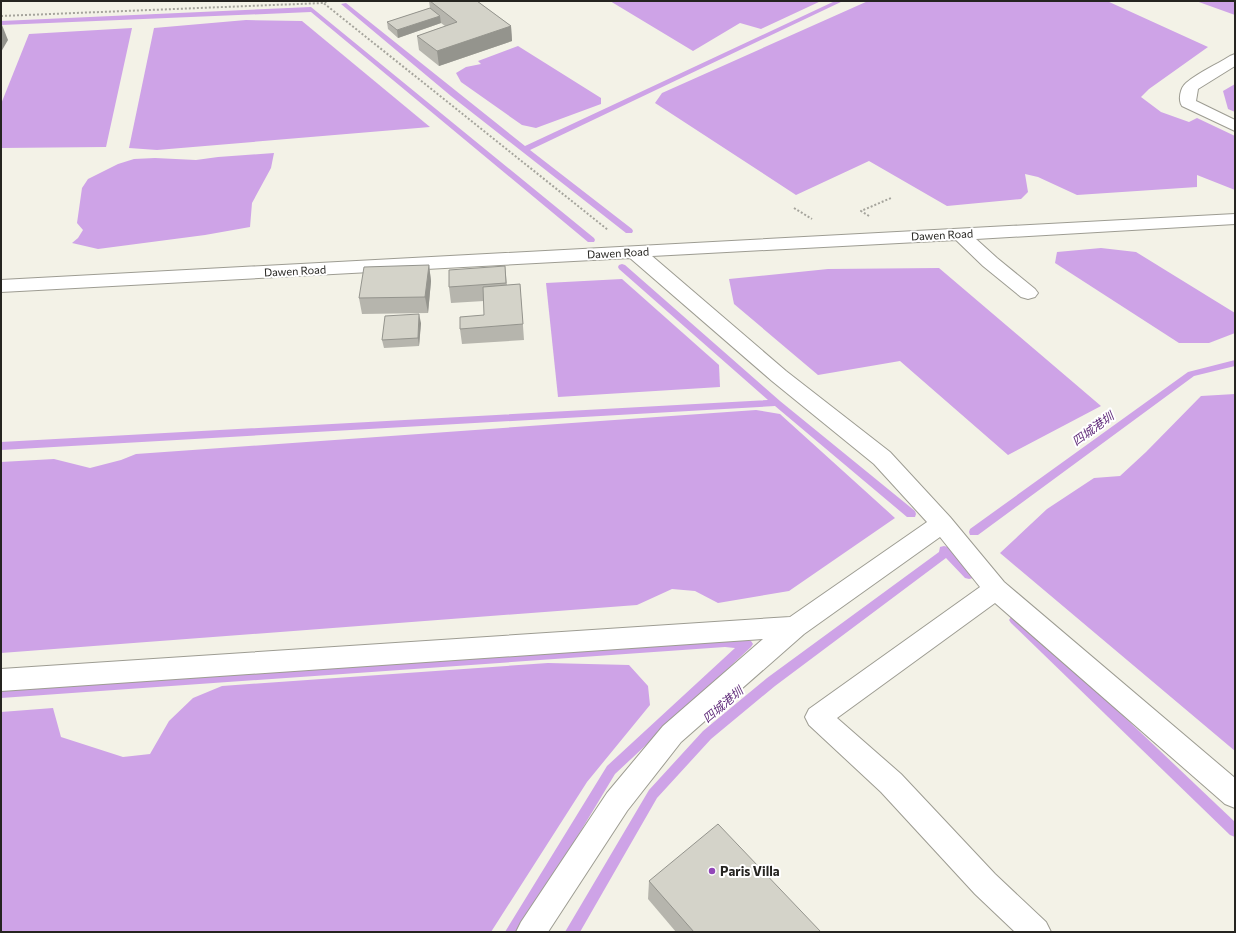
<svg xmlns="http://www.w3.org/2000/svg" width="1236" height="933" viewBox="0 0 1236 933" font-family="Commissioner,'Noto Sans TC',sans-serif">
<rect width="100%" height="100%" fill="#f3f2e7"/>
<!-- water -->
<g fill="#cea3e7">
<path d="M610,1H821L761,29L740,23L693,51Z"/>
<path d="M868,1H1107L1208,47L1149,89L1141,97L1161,112L1189,122L1197,118L1235,136V190L1197,175V187L1077,195L1038,177L1025,174L1028,192L1021,199L947,206L869,161L796,195L655,103L662,93Z"/>
<path d="M1196,1H1235V15Z"/>
<path d="M246,20L302,21L430,127L157,150L129,148L154,28Z"/>
<path d="M132,28L106,147L1,148V104L29,34Z"/>
<path d="M518,46L601,98V104L536,128L522,125L461,82L456,73L466,67L481,64L478,61Z"/>
<path d="M1235,84V112L1228,109L1223,91Z"/>
<path d="M274,153L271,168L252,203L250,227L205,235L98,249L72,243L78,238L83,230L77,223L82,188L88,179L118,164L134,159L155,158L196,160L218,157Z"/>
<path d="M1101,248L1136,252L1235,313V333L1209,343H1179L1055,263L1057,252Z"/>
<path d="M939,268L1101,406L1008,455L900,361L818,375L734,304L729,279L828,269Z"/>
<path d="M622,279L719,365L720,387L558,397L546,283Z"/>
<path d="M1235,394V751L1000,553L1047,509L1094,478L1120,476L1146,452L1201,396Z"/>
<path d="M756,410L780,414L895,518L789,591L718,603L695,591L672,589L637,605L1,653V462L54,459L90,468L121,460L136,454Z"/>
<path d="M548,663L629,665L648,686L650,705L587,782L491,932H1V712L53,708L61,737L123,757L150,754L169,721L193,698L222,686Z"/>
</g>
<g fill="none" stroke-linecap="round" stroke-linejoin="round">
<!-- stream -->
<g fill="#cea3e7" fill-rule="evenodd">
<path d="M835,1H843L530,150L632,229L633,231L632,233H626L451,96L341,4L346,3L525,146Z"/>
<path d="M311,7L594,238L595,240L594,242H588L311,12L1,25V21Z"/>
<path d="M622,264L625,265L780,401L915,511L916,514L915,517H907L775,406L1,450V442L768,400L619,269L618,267L619,265Z"/>
<path d="M1235,360V366L1194,376L978,535H970L969,532L970,529L1188,372Z"/>
<path d="M944,546L952,548L953,552L973,572L974,575L973,578L969,579L965,578L946,558L775,686L711,739L657,798L580,932H565L649,790L703,731L767,678L939,552L940,547Z"/>
<path d="M1015,615L1019,617L1235,822V837L1230,835L1011,623L1009,620L1011,617Z"/>
<path d="M725,637L751,641L753,644L751,647L615,774L520,932H505L607,766L735,648L725,647L1,698V688Z"/>
</g>
<defs>
<g id="minor">
<path d="M1235,54V66L1198,89L1196,101L1235,120V131L1182,106C1178,100 1180,88 1186,83C1199,72 1216,65 1230,56Z"/>
<path d="M1235,214V224L976,239L997,258L1035,289L1038,293L1035,297L1028,299L1021,297L983,266L956,240L652,256L786,371L890,452L950,517L1004,582L1235,778V808L1225,804L995,603L837,718L901,774L995,874L1046,922L1051,932H1015L975,894L881,792L809,725L805,717L809,709L980,587L940,537L804,634L681,742L627,811L548,932H516L521,922L607,793L663,726L763,639L1,691V669L790,617L927,522L874,464L772,381L630,258L1,292V280Z"/>
</g>
</defs>
<!-- minor casing -->
<use href="#minor" stroke="#9d9c92" stroke-width="2"/>
<!-- path -->
<g stroke="#a5a49c" stroke-width="2" stroke-dasharray="2 2" stroke-linecap="butt">
<path d="M321,1L608,230"/>
<path d="M1,16L323,3L328,1"/>
<path d="M794,208L812,219"/>
<path d="M869,216L861,211L891,198"/>
</g>
<!-- minor -->
<use href="#minor" fill="#fff" fill-rule="evenodd"/>
</g>
<!-- wall -->
<g fill="#b6b5ad">
<path d="M429,1H477L511,26L512,41L439,66L419,50L417,36L445,26L441,23L398,38L388,29L387,22L430,8Z"/>
<path d="M429,265L431,281L428,313L362,314L359,298Z"/>
<path d="M505,266L507,285L520,284L524,340L462,344L460,329L484,315V301L451,303L449,287Z"/>
<path d="M421,323L419,346L384,348L382,340Z"/>
<path d="M649,881L821,932H676L648,899Z"/>
</g>
<!-- shaded-wall -->
<g fill="#94948d">
<path d="M440,16L441,23L398,38L397,30Z"/>
<path d="M2,25L8,40L1,52V27Z"/>
<path d="M511,26L512,41L439,66L437,51Z"/>
<path d="M429,265L431,281L428,313L425,297Z"/>
<path d="M419,314L421,323L419,346L418,338Z"/>
</g>
<!-- building -->
<g fill="#d4d3c9" stroke="#94948d">
<path d="M430,1H477L511,26L437,51L417,36L457,22Z"/>
<path d="M430,8L440,16L397,30L387,22Z"/>
<path d="M429,265L425,297L359,298L364,267Z"/>
<path d="M505,266L506,283L449,287V270Z"/>
<path d="M520,284L523,324L460,329V317L484,315L483,287Z"/>
<path d="M419,314L418,338L382,340L385,316Z"/>
<path d="M718,824L821,932H694L649,881Z"/>
</g>
<!-- markers -->
<circle fill="#9247b8" stroke="#fff" stroke-width="1.5" cx="712" cy="871" r="4"/>
<g text-anchor="middle" stroke-width="4" stroke-linejoin="round" paint-order="stroke">
<!-- street labels -->
<g font-size="11" fill="#252420" stroke="#fff">
<text transform="translate(942 235) rotate(-3)" y="4">Dawen Road</text>
<text transform="translate(618 253) rotate(-3)" y="4">Dawen Road</text>
<text transform="translate(295 271) rotate(-3)" y="4">Dawen Road</text>
</g>
<!-- water labels -->
<g font-size="12" font-style="italic" fill="#612c7b" stroke="#fff">
<text transform="translate(1093 429) rotate(-36)" y="4">四城港圳</text>
<text transform="translate(723 705) rotate(-40)" y="4">四城港圳</text>
</g>
<!-- near-poi labels -->
<g font-size="13" font-weight="bold" fill="#252420" stroke="#fff" text-anchor="start">
<text x="720" y="876">Paris Villa</text>
</g>
</g>
<!-- border -->
<rect width="1236" height="933" fill="none" stroke="#252420" stroke-width="4"/>
</svg>
